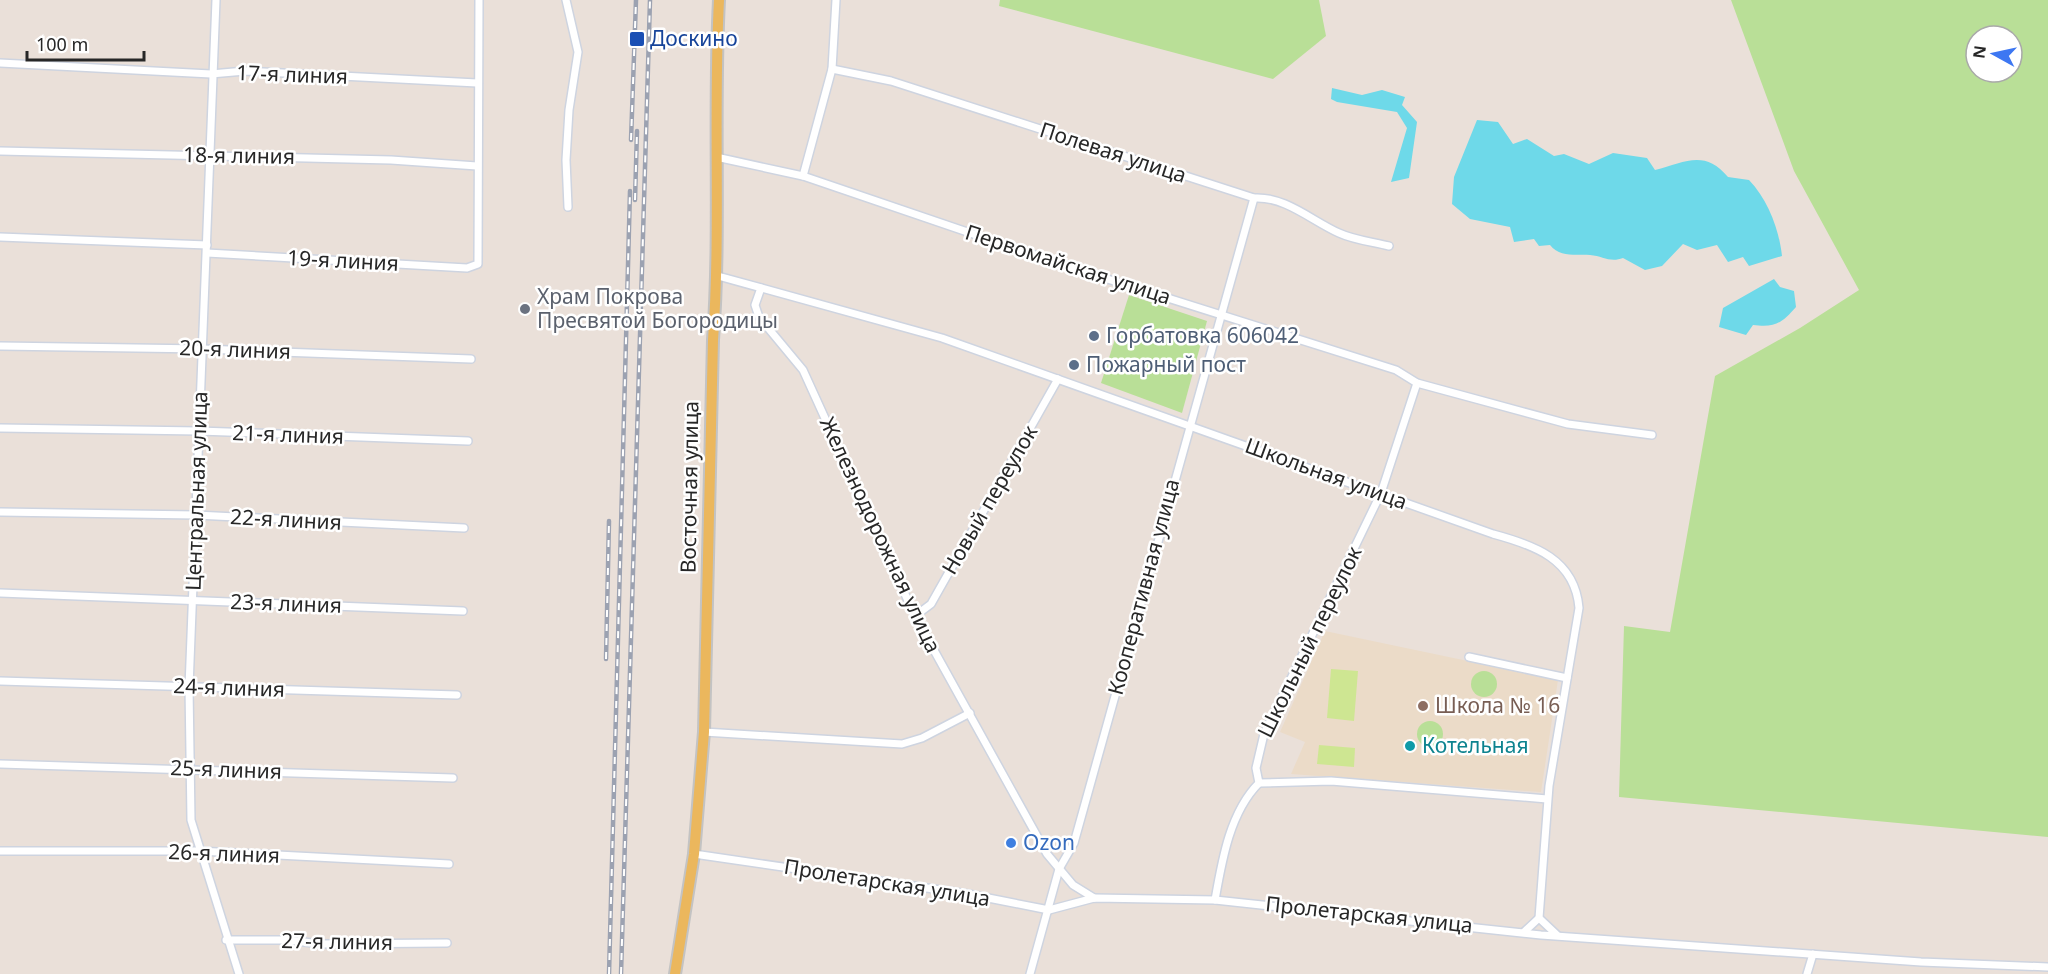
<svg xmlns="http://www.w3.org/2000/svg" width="2048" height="974" viewBox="0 0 2048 974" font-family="'Noto Sans',sans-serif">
<rect width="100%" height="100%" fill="#eae0d9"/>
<!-- education -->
<path fill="#ebdbc8" d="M1325,631L1558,680L1541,792L1291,774L1305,742L1280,732Z"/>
<!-- green -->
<g fill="#b9df97" fill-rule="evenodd">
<path d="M1000,0H1319L1326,36L1273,79L999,6Z"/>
<path d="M1731,0H2048V837L1619,797L1624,626L1670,632L1715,376L1800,328L1859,290L1794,171ZM1976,36H2012V72H1976Z"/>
<path d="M1129,295L1207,321L1182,413L1101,383Z"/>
<circle cx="1484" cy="684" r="13"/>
<circle cx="1430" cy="734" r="13"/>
</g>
<!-- pitch -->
<g fill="#cee692">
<path d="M1331,669L1358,671L1354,721L1327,718Z"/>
<path d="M1319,745L1355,748L1354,767L1317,764Z"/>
</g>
<!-- water -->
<g fill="#6ed9e9">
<path d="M1332,88L1362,95L1382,90L1405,97L1402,105L1417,122L1409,178L1391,182L1407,128L1397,112L1337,102L1331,99Z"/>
<path d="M1477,120L1498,122L1513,144L1527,139L1554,156L1564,154L1589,164L1613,153L1647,158L1655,170C1685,162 1705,149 1728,177L1749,180C1768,200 1779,229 1782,256L1749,266L1743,257L1728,262L1717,245L1697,250L1683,244L1662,266L1645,270L1623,258C1610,263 1603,256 1590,255C1576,254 1560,258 1550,245L1539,246L1534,239L1514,242L1510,227L1470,219L1452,204L1454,177Z"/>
<path d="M1774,279L1780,287L1794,291L1796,307C1782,323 1775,328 1753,325L1746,335L1719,327L1723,308Z"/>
</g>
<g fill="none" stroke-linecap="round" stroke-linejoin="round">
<defs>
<g id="street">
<path d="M216,0L189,687L191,820L239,974"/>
<path d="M566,0L578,52L569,110L566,160L568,207"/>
<path d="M0,63L211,74L245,71L477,83"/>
<path d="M832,69L891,81L1254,198C1285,196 1312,221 1339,233C1354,240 1373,242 1389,246"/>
<path d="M0,151L391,160L477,166"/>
<path d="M716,157L803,176L1079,270L1396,370L1417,383L1568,424L1652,435"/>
<path d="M803,176L832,69L836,0"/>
<path d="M0,237L207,245"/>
<path d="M207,253L467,268L478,264L479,0"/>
<path d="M718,276L942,338L1493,534C1534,545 1575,559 1579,608L1549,786L1539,918L1557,935"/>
<path d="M761,288L755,305L759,317L803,370L915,616L1047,854L1073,885L1094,898"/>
<path d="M0,346L203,349L471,359"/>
<path d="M0,428L199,431L468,441"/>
<path d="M0,512L196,515L464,528"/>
<path d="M0,593L463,611"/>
<path d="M915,616L931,604L1058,379"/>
<path d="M1469,657L1567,678"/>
<path d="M0,681L457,695"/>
<path d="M704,732L902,744L922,738L970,713"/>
<path d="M0,764L453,778"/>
<path d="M1259,783L1331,781L1547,799"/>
<path d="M0,851H199L449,864"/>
<path d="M694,854L968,894L1049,910L1094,898L1215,900L1541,935L1921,962L2048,967"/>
<path d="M1215,900C1222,860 1230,812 1259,783L1256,768L1264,734L1381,493L1417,383"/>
<path d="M1524,932L1539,918"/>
<path d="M226,940H288L320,944L447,943"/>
<path d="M1030,974L1059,869L1074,843L1254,198"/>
<path d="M1807,974L1813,954"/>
</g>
<path id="primary" d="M675,974L694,854L704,732L713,340C721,227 713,113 719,0"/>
</defs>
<!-- street casing -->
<use href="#street" stroke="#ced4e0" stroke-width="10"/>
<!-- primary casing -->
<use href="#primary" stroke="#c3c3c3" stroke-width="14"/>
<!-- street -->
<use href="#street" stroke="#fff" stroke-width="7"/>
<!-- primary -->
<use href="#primary" stroke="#ebb75d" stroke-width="10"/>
<defs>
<g id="rail">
<path d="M631,140L636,0"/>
<path d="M635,200L637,131"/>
<path d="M606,659L609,521"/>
<path d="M609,974L630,191"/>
<path d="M621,974L650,0"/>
</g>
</defs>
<!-- rail casing -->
<use href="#rail" stroke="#9ca2b1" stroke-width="4.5"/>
<!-- rail -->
<use href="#rail" stroke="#fff" stroke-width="2" stroke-dasharray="7" stroke-linecap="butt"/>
</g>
<!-- markers -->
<rect fill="#1a4fb4" stroke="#fff" stroke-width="2" x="629" y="31" width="16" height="16" rx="3"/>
<circle fill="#6b7280" stroke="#fff" stroke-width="2" cx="525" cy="309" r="6"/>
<g fill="#5c6f8a" stroke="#fff" stroke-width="2">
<circle cx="1094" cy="336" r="6"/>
<circle cx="1074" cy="365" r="6"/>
</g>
<circle fill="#8d6e63" stroke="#fff" stroke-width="2" cx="1423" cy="706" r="6"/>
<circle fill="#0f9aa8" stroke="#fff" stroke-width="2" cx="1410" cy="746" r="6"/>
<circle fill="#3f7fe0" stroke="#fff" stroke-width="2" cx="1011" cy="843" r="6"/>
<g text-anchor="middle" stroke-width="5" stroke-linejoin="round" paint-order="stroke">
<!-- transit labels -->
<g font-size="21" fill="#164399" stroke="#fff" text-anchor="start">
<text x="650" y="46">Доскино</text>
</g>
<!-- street labels -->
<g font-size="21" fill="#272727" stroke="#fff">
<text transform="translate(292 75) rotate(2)" y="7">17-я линия</text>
<text transform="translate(1113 153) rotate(18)" y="7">Полевая улица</text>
<text transform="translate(239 156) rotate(1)" y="7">18-я линия</text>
<text transform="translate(343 261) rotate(3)" y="7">19-я линия</text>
<text transform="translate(1068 265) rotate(18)" y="7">Первомайская улица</text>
<text transform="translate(235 350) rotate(2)" y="7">20-я линия</text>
<text transform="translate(288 435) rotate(2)" y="7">21-я линия</text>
<text transform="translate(1326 474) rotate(20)" y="7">Школьная улица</text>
<text transform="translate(690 487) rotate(-89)" y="7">Восточная улица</text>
<text transform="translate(197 491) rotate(-88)" y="7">Центральная улица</text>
<text transform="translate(990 500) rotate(-60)" y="7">Новый переулок</text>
<text transform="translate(286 520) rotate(3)" y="7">22-я линия</text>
<text transform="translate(880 535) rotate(65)" y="7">Железнодорожная улица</text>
<text transform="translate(1144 587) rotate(-75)" y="7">Кооперативная улица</text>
<text transform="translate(286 604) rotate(2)" y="7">23-я линия</text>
<text transform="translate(1310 642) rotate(-64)" y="7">Школьный переулок</text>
<text transform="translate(229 688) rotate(2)" y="7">24-я линия</text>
<text transform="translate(226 770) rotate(2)" y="7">25-я линия</text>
<text transform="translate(224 854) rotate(2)" y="7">26-я линия</text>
<text transform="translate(887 883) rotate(9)" y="7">Пролетарская улица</text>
<text transform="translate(1369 915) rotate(6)" y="7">Пролетарская улица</text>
<text transform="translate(337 942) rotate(1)" y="7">27-я линия</text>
</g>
<!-- worship labels -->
<g font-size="21" fill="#5b616d" stroke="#fff" text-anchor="start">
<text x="537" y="304">Храм Покрова<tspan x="537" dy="24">Пресвятой Богородицы</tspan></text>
</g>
<!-- service labels -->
<g font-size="21" fill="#4e5e75" stroke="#fff" text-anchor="start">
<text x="1106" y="343">Горбатовка 606042</text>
<text x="1086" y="372">Пожарный пост</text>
</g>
<!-- education labels -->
<g font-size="21" fill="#785e54" stroke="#fff" text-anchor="start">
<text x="1435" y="713">Школа № 16</text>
</g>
<!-- culture labels -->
<g font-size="21" fill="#0d838f" stroke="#fff" text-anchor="start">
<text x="1422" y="753">Котельная</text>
</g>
<!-- shop labels -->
<g font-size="21" fill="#366cbe" stroke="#fff" text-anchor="start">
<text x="1023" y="850">Ozon</text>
</g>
</g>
<!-- north arrow -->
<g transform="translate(1994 54) rotate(278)"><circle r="28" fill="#ffffff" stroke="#a9a9a9" stroke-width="1.5"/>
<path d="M0-4.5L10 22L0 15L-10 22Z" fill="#3d77f2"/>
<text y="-9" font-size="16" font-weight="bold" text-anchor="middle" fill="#272727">N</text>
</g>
<!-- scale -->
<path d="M27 51v9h117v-9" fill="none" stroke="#272727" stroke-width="3"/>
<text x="36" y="51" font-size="18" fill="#272727" stroke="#ffffff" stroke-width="4.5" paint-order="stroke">100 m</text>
</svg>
